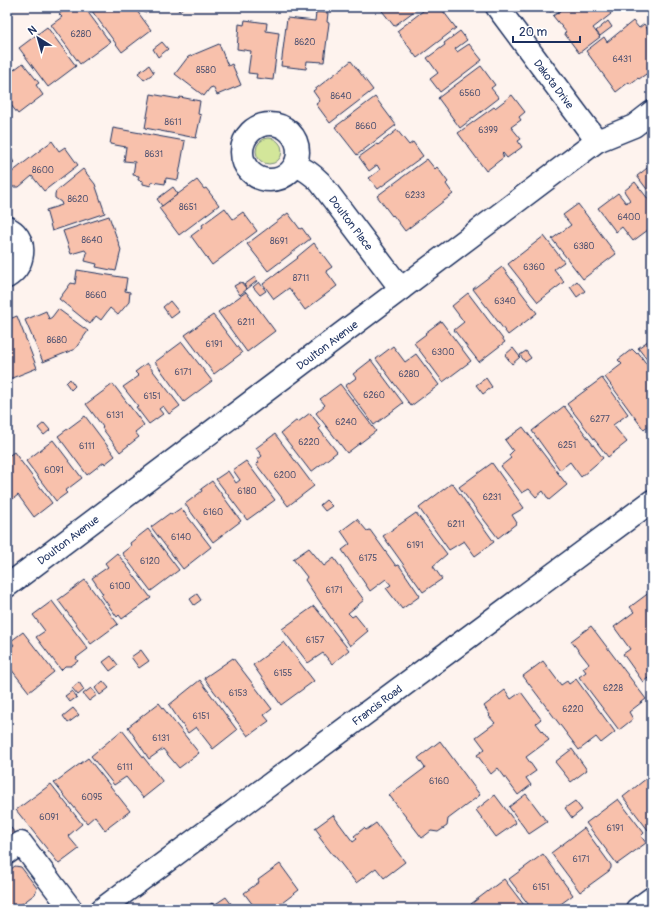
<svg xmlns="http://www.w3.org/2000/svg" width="659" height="916" viewBox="0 0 659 916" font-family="Pangolin,sans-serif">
<rect width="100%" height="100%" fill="#fef3ee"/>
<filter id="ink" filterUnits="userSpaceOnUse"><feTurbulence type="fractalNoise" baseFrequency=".025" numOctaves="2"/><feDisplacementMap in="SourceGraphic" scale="8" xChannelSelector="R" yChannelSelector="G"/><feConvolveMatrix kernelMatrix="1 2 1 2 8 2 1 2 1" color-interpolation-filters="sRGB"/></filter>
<g filter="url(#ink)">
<!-- green -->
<circle fill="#d3e69a" stroke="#778a7c" cx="269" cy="151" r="13"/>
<!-- building -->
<g fill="#f8c1ac" stroke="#1b2f5e">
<path d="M69,7H84L110,42L80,64L51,25L62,17L59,14Z"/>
<path d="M89,7H134L151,30L122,52Z"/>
<path d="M141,7H153L145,13Z"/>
<path d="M176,7H184L179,11Z"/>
<path d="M379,7H422L418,10L417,9L394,26Z"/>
<path d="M428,7H440L456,28L417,58L397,31Z"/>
<path d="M546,7H556L550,12Z"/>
<path d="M565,7H606L611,14L593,28L600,37L579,53L564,33L566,32L553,16Z"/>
<path d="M316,12L328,13L327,22L329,23L324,62L307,61L306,69L281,66L287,18L315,21Z"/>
<path d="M245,20L267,23L266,31L279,33L273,80L256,78L257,74L248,73L251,51L237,49L239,24L244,25Z"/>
<path d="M608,21L612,27L600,36L596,31Z"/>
<path d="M633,21L639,28L644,24L652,35V67L648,70L649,72L639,79L638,78L630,84L629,82L616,92L586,51L604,37L607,42Z"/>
<path d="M47,27L76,66L48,87L19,48Z"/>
<path d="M460,31L467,40L455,49L457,52L469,44L482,60L440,92L430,79L438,73L427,58L445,45L444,43Z"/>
<path d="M162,42L168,49L158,57L153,49Z"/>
<path d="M219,44L228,66L232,64L241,85L217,95L213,87L210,88L204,96L175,74L188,57Z"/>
<path d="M351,61L373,90L330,123L316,104L320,101L313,91Z"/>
<path d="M23,63L39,83L36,85L43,95L18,114L7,100V75Z"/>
<path d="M149,65L154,73L144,80L138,73Z"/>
<path d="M481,66L495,85L491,88L499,98L460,128L438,98Z"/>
<path d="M151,94L179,99L180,97L200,101L198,114L201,115L196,138L145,128Z"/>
<path d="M512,95L525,112L519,117L521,120L511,127L521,139L518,141L522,147L507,158L503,153L502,154L504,157L486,171L458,133L494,107L495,108Z"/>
<path d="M375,97L396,125L357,155L335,127Z"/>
<path d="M113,128L185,141L178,180L166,178L165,184L152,182L151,186L143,184V181L138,180L139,176L133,175L135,162L124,161L126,147L110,144Z"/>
<path d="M397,130L409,145L413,142L423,156L378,189L369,178L380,170L377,165L369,171L359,157L377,144L378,145Z"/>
<path d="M52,141L59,151L65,147L78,165L44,191L32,176L19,187H7V176Z"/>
<path d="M7,153L14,162L7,168Z"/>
<path d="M427,159L435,169L437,167L448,182L446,184L453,194L405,231L393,215L392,216L377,196Z"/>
<path d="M651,165H652V196L637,176Z"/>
<path d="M83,169L95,184L105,213L52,231L46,210L62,205L61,202L55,198V194L56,191Z"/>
<path d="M197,180L204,189L206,188L219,205L179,235L159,208Z"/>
<path d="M635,182L652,204V227L633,241L622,227L616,232L598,208L618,193L626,203L630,200L624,191Z"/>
<path d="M173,187L178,194L162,206L157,199Z"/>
<path d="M578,204L616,254L583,279L552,239L571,225L563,215Z"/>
<path d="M225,208L233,219L243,212L257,231L212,265L191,236L203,227L202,225Z"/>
<path d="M288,213L300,229L302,228L310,239L268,271L247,244Z"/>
<path d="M109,216L121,250L116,271L96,267L97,264L85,261L87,253L85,250L71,254L63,231Z"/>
<path d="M544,236L564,262L554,269L564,282L538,302L508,264Z"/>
<path d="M314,243L332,267L326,271L337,286L305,310L289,288L274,299L263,284L298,258L297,257Z"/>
<path d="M502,267L537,313L508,335L473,289Z"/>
<path d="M77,270L127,278L125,291L130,292L129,302L118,315L110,308L101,320L96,316L90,324L59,299L71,283L75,284Z"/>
<path d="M255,277L257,281L247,289L244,285Z"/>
<path d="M577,281L585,291L577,297L570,287Z"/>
<path d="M241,282L247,289L240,295L234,286Z"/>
<path d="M259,282L266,291L260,295L253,287Z"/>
<path d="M246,292L275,331L247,352L218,312Z"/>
<path d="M468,293L505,342L479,362L454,330L464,322L452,306Z"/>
<path d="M170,301L179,312L171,318L163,307Z"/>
<path d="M58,309L88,331L75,349L43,362L25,320L46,311L49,319L52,317Z"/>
<path d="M213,315L242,353L214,374L185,335Z"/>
<path d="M17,316L37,368L7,380V320Z"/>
<path d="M441,321L471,361L443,382L414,343L426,334L425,333Z"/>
<path d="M652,338V366L638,348Z"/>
<path d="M182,342L212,381L184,402L155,362Z"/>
<path d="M393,346L405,362L416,354L439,385L411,406L376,359Z"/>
<path d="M513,348L520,357L512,364L505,355Z"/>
<path d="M632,349L637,354L638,352L652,372V423L644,430L605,377L622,364L618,360Z"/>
<path d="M526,351L531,358L525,362L520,355Z"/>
<path d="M371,360L403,403L374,425L345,386L356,378L353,374Z"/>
<path d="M147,363L180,406L169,414L163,406L159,409L163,414L149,424L136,407L138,406L123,387L139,376L135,372Z"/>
<path d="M486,378L492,387L483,394L476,385Z"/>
<path d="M602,378L628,414L613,425L627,442L608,457L567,404Z"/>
<path d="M70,379L75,386L71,390L66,383Z"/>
<path d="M113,384L144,425L135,432L139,437L120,452L102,428L103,427L86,404Z"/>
<path d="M340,384L376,431L347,453L316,413L325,405L320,399Z"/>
<path d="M564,406L603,458L581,477L570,462L560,470L532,431Z"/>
<path d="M310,413L321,427L319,429L337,452L311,472L281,433L297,420L298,422Z"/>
<path d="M85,416L115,456L105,464L104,462L87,475L58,436Z"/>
<path d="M44,423L50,430L44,435L38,428Z"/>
<path d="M523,427L567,485L549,500L543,491L536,497L529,489L522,493L501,466L511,458L509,455L513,451L505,440Z"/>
<path d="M275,434L314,486L288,506L256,464L259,463L257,460L262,456L256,448Z"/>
<path d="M53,440L82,478L65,491L67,493L56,501L26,461Z"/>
<path d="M14,452L52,503L34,517L18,495L9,502L7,500V457Z"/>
<path d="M246,461L275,500L247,520L216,479L228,471L236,483L240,480L233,470Z"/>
<path d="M492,463L524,508L512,515L517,523L498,538L459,487Z"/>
<path d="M212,481L241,521L213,542L185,504L202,491L201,489Z"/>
<path d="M452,483L494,542L475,556L464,541L449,550L419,508Z"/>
<path d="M326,500L332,506L325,511L320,505Z"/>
<path d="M181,508L211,547L183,569L151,527L170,513L171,515Z"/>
<path d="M416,513L447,554L433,566L442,579L423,592L383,536Z"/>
<path d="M357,519L367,531L370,530L396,566L399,565L420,596L402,609L386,588L391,585L386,579L370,591L342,550L350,544L341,531Z"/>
<path d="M148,529L179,570L151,591L122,553L131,546L130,543Z"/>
<path d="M309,548L324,566L334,558L364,600L348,613L352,617L355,615L368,631L350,646L305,580L307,577L293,559Z"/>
<path d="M117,553L151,598L122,619L119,615L117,617L101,595L103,594L92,578L108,567L105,563Z"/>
<path d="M85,580L118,624L91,644L58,600Z"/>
<path d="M650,592L652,596V683L648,678L643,682L623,654L630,649L614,627L634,612L630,607Z"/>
<path d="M197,594L201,600L194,605L190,599Z"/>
<path d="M52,601L88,649L76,658L78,661L71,666H65L61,670L36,637L45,631L33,615Z"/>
<path d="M314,606L349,650L332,664L323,653L308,663L282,629Z"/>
<path d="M591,626L646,699L629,712L633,719L619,730L579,677L586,672L583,668L589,664L571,641Z"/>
<path d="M23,632L54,672L29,692L7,664V650L14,645L11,641Z"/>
<path d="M284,642L314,681L281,705L253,665Z"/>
<path d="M141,650L149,661L139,668L131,657Z"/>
<path d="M111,656L118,665L110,671L103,662Z"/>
<path d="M233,658L272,709L264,715L269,721L248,736L204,678Z"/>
<path d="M543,661L561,685L567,681L569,684L576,679L615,732L601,743L596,737L579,750L523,676Z"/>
<path d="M200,680L237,730L213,749L196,727L188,733L169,705Z"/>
<path d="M103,681L109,688L100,695L95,688Z"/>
<path d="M79,682L84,690L78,695L72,688Z"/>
<path d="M91,688L97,695L89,701L83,694Z"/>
<path d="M505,690L511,699L521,692L541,719L536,723L549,740L526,757L536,771L526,778L531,785L518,795L498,768L491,774L477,755L485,749L476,737L495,723L489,716L490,715L484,706Z"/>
<path d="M72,691L77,697L70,702L65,696Z"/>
<path d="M159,703L199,753L179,768L163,749L149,759L128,727Z"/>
<path d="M73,708L79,715L68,723L63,716Z"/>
<path d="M122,730L163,782L143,798L126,777L114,785L91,756Z"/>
<path d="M440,741L480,795L448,819L447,826L438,832L431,831L422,838L389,795L425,768L418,758Z"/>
<path d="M572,749L587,770L571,782L555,762Z"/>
<path d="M88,758L130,811L105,830L95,816L87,823L54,783Z"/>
<path d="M652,774V828L648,830L623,797Z"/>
<path d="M51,784L82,824L68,836L79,849L59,864L16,810Z"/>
<path d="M526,794L547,822L529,834L509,807Z"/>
<path d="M495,795L516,823L496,837L476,810Z"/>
<path d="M618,799L644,833L641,836L646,843L617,864L586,823Z"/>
<path d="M575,801L582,810L572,818L565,808Z"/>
<path d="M333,815L353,842L357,839L354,836L364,828L366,830L376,823L405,862L384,878L376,868L356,883L334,855H333L319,837L321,836L315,828Z"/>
<path d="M7,823L15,833L7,839Z"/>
<path d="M584,828L611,865V868L609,871L580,892L551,853Z"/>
<path d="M543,854L573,895L554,909H532L509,879Z"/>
<path d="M280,864L299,890L274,909L272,907L269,909H256L244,893L259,882L258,880Z"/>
<path d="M15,866L21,867L37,888L35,894L15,909H7V872Z"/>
<path d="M504,879L527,909H474L471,904Z"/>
<path d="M226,897L235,909H204L212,903L214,905Z"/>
</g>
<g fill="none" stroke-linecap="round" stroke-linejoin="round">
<defs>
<g id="minor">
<path d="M497,7L597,141"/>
<circle cx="270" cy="152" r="28"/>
<path d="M295,165C305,169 312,174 320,182L401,289"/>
<path d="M7,227C9,229 13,231 15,233C28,247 22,268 7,277"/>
<path d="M7,586L597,141L634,126L652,112"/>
<path d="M7,853L21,843L71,909"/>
<path d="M102,909L652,501"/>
<path d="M637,909L652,898"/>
</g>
</defs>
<!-- minor casing -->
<use href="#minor" stroke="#1b2f5e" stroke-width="25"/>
<!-- minor -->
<use href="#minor" stroke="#fff" stroke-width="22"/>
</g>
</g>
<g text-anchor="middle" stroke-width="3" stroke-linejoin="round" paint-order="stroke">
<!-- number labels -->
<g font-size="9" fill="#525472">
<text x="81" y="37">6280</text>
<text x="305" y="45">8620</text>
<text x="622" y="62">6431</text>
<text x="206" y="73">8580</text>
<text x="470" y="96">6560</text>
<text x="341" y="99">8640</text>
<text x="173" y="125">8611</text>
<text x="366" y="129">8660</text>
<text x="488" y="133">6399</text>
<text x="154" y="157">8631</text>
<text x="43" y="173">8600</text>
<text x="415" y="198">6233</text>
<text x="78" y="202">8620</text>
<text x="188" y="210">8651</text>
<text x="629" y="220">6400</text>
<text x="92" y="243">8640</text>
<text x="279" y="244">8691</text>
<text x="584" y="249">6380</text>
<text x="534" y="270">6360</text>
<text x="301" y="281">8711</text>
<text x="96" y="298">8660</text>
<text x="505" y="304">6340</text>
<text x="246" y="325">6211</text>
<text x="57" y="343">8680</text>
<text x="214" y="347">6191</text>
<text x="443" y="355">6300</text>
<text x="183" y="375">6171</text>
<text x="409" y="377">6280</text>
<text x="374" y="398">6260</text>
<text x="152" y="399">6151</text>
<text x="115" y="418">6131</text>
<text x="600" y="422">6277</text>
<text x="346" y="425">6240</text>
<text x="309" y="445">6220</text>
<text x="567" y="448">6251</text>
<text x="87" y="449">6111</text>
<text x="54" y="473">6091</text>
<text x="285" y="478">6200</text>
<text x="247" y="494">6180</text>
<text x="492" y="500">6231</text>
<text x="213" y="515">6160</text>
<text x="456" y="527">6211</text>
<text x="181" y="540">6140</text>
<text x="415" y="548">6191</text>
<text x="368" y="561">6175</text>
<text x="150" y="564">6120</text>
<text x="120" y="589">6100</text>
<text x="334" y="593">6171</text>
<text x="315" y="643">6157</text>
<text x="283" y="676">6155</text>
<text x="613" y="691">6228</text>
<text x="238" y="696">6153</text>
<text x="573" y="712">6220</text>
<text x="201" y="719">6151</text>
<text x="161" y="741">6131</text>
<text x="125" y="770">6111</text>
<text x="439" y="784">6160</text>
<text x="92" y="800">6095</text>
<text x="49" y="820">6091</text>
<text x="615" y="831">6191</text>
<text x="581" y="862">6171</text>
<text x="541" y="890">6151</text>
</g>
<!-- street labels -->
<g font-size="11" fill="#1b2f5e" stroke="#fff">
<text transform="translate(554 84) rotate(53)" y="4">Dakota Drive</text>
<text transform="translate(351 223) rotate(53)" y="4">Doulton Place</text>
<text transform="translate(327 345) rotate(-37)" y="4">Doulton Avenue</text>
<text transform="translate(68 540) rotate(-37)" y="4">Doulton Avenue</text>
<text transform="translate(377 705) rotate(-37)" y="4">Francis Road</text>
</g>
</g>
<!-- margin -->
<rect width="659" height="916" fill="none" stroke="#fff" stroke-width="24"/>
<rect x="12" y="12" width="635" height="892" fill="none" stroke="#1b2f5e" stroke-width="1.5" filter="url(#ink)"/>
<!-- north arrow -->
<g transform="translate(38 38) rotate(323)" stroke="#ffffff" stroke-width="3" paint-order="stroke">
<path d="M0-3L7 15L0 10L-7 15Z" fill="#1b2f5e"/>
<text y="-6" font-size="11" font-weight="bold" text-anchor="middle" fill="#1b2f5e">N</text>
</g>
<!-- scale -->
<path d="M513 36v6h67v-6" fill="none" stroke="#1b2f5e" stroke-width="2"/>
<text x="519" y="36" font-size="12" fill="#1b2f5e" stroke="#ffffff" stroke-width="3" paint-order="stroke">20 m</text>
</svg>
